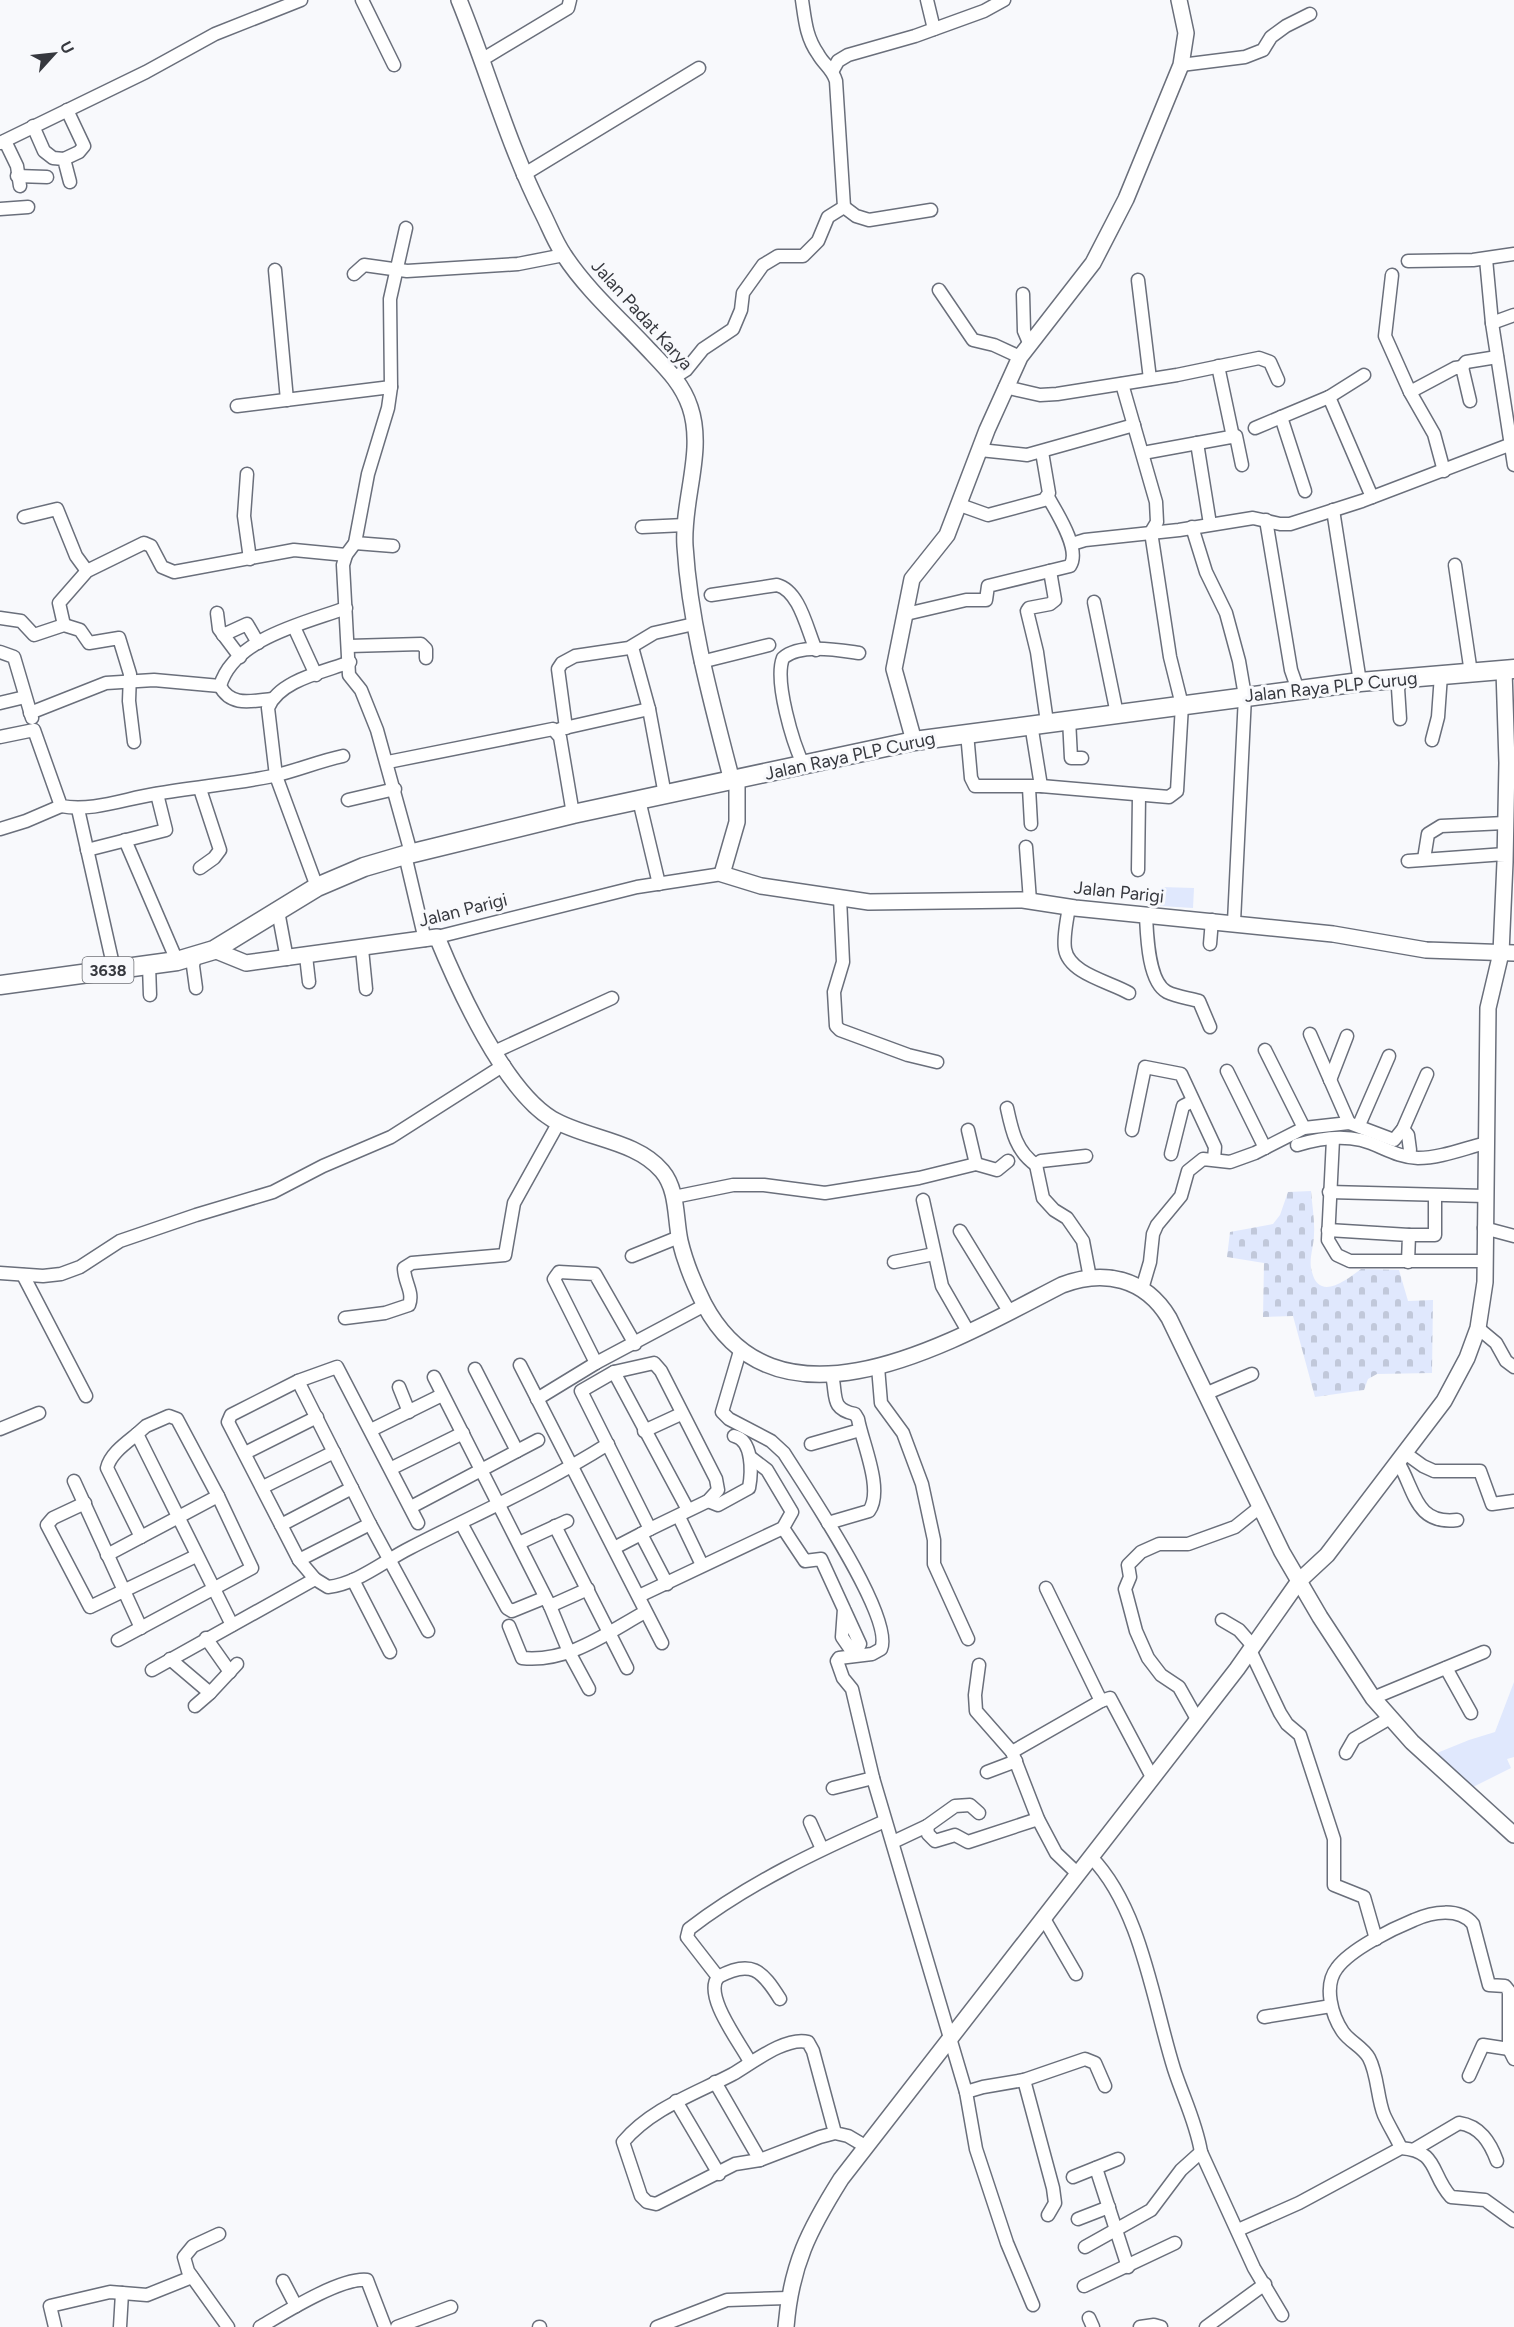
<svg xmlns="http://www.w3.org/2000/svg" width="1514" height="2327" viewBox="0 0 1514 2327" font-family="Figtree,sans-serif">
<defs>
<pattern id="cemetery-stones" width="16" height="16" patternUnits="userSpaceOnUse" patternTransform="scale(1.5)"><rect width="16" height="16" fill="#e0e8fd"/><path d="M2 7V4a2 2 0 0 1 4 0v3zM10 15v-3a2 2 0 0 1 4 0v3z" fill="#c1c8da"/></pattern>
</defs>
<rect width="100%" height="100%" fill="#f8f9fc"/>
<!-- cemetery -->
<path fill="url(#cemetery-stones)" d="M1311,1191C1312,1205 1315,1221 1314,1234C1314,1247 1308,1260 1312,1272C1319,1302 1348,1279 1361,1269L1399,1270L1408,1301L1433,1300L1432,1373L1377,1374L1368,1379L1364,1390L1315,1397L1293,1316L1263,1317L1264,1263L1227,1257L1230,1232L1273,1224L1280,1215L1288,1192Z"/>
<!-- pitch -->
<g fill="#e0e8fd">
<path d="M1161,887L1194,888L1193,908L1160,906Z"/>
<path d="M1514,1682V1757L1507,1759L1511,1768L1469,1789L1432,1755L1469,1740L1495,1732Z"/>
</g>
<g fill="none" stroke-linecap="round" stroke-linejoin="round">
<defs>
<g id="minor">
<path d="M362,0L394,65"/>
<path d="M927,0L934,29"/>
<path d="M483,59L568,8L570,0"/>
<path d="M1181,65L1245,57L1263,50L1271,37L1286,26L1310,14"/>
<path d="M833,70L838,61L848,55L915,36L984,11L1004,0"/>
<path d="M33,126L44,151L53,158L64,159L70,182"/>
<path d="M5,141L17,166L20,186"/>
<path d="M0,143L146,72L215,34L301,0"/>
<path d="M64,159L79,152L84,146L67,110"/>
<path d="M523,175L699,68"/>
<path d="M17,176L47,177"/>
<path d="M844,207L856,216L869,220L931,210"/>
<path d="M0,209L28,207"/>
<path d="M406,228L390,299L391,387L388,408L368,474L355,543L346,555L343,565L349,675L361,690L377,730L411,853"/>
<path d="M1486,259L1492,323L1514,465"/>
<path d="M1408,261L1473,260L1514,254"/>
<path d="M275,270L287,400"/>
<path d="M354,274L364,265L407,271L518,264L564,255"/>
<path d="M1392,275L1385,336L1410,392L1434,434L1444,471"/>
<path d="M1138,280L1150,379"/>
<path d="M939,290L973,340L994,345L1020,357"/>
<path d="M1023,294L1024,331L1030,345"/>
<path d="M1492,323L1514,315"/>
<path d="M1218,366L1233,437"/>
<path d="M1462,367L1466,362L1497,357"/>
<path d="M675,377L686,370L703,349L733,329L741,310L743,293L763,265L778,256H803L818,241L828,217L844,207L836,81C832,68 824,65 818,54C806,37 805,20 802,0"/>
<path d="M1005,387L1040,395L1057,394L1177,375L1259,358L1270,362L1278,380"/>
<path d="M1410,392L1455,368L1462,367L1470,401"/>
<path d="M1329,397L1372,497"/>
<path d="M237,406L391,387"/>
<path d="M1281,417L1305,491"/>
<path d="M1255,428L1329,397L1364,375"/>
<path d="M1197,443L1210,524"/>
<path d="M980,450L1027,455L1134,425"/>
<path d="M1143,453L1236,436L1242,465"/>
<path d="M247,474L244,516L250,559"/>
<path d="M960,505L988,515L1044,500L1049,493L1042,452"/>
<path d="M1333,510L1360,682"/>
<path d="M24,517L57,509L76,556L87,571"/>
<path d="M1266,520L1291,670L1298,690"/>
<path d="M642,527L685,525"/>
<path d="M1192,527L1206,572L1226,613L1239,661L1245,696L1234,922"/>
<path d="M355,543L393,546"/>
<path d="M1072,544L1085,540L1179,530L1253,518L1280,524H1290L1362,501L1514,443"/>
<path d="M1455,565L1471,673"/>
<path d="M711,595L777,585C800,591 807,630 816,650"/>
<path d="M1094,602L1117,714"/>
<path d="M217,613L219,629L240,657"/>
<path d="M906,614L966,600H986L988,586L1070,566C1081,550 1057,513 1048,497"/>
<path d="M0,618L21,621L34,635L64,625L80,630L89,643L119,638L130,674L129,701L134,742"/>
<path d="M64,625L59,603L87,571L144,543L151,546L162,567L174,572L294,550L346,555"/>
<path d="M294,627L316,675"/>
<path d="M223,635L247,624L258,643"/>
<path d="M349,646L421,644L426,649V658"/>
<path d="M632,647L649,709L665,795"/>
<path d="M0,652L14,657L32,718"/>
<path d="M701,662L769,645"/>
<path d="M272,699C251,701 231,707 220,686C234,638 305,623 346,608"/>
<path d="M0,703L25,697"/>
<path d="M30,713L106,683L154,680L220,686"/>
<path d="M1069,719L1071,758H1082"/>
<path d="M1400,719L1398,688L1403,679"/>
<path d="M1047,722L1037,652L1027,611L1029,608L1050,604L1055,600L1050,571"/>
<path d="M1031,724L1041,786"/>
<path d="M566,728L558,669L562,663L575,656L629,648L654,633L694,624"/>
<path d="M560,729L649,709"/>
<path d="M967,733L971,778L975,786H1041L1169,797L1177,791L1182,705L1170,657L1151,532L1157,522L1156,502L1122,384"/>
<path d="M0,737L34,730L61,806C92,812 124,799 155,794C194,787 234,784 273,776C296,771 319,761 343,756"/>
<path d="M1432,740L1438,717L1441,675"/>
<path d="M388,762L553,729L560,737L573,814"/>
<path d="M804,766C793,744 774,681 783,658C800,643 838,650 859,653"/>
<path d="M1029,788L1031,824"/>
<path d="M348,800L395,789"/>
<path d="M639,800L659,884"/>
<path d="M78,809L114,969"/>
<path d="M0,829L26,821L61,806"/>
<path d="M125,840L177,961"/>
<path d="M1026,847L1030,901"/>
<path d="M87,850L166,830L157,794"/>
<path d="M405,855L425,940"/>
<path d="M1424,859L1428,834L1441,826L1505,823"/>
<path d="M1408,861L1505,854"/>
<path d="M200,868L214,858L220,850L200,789"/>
<path d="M1138,870L1139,796"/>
<path d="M317,887L276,776L268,708C279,680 324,672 350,662"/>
<path d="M840,898L843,962L834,992L836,1026L840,1030L908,1055L937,1062"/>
<path d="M1069,907C1067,920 1063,937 1065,949C1069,974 1111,982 1129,993"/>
<path d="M278,911L287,959"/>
<path d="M1146,916C1147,935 1148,982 1167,992C1177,997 1189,998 1199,1001L1210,1027"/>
<path d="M437,937L637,887L722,874"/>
<path d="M1210,944L1212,920"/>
<path d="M362,949L366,989"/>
<path d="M195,955L193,966L196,988"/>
<path d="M306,956L309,982"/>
<path d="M149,965L150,995"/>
<path d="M1310,1034L1349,1123"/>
<path d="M1265,1050L1304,1128"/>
<path d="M494,1052L612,998"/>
<path d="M1227,1071L1265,1148"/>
<path d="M1330,1080L1347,1036"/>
<path d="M1007,1108C1012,1131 1016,1151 1036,1165"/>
<path d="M1359,1125L1389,1056"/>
<path d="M1403,1129L1408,1135L1410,1150"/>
<path d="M968,1130L976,1164"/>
<path d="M1132,1130L1145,1067L1181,1074L1215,1147L1214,1159"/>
<path d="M1333,1139L1328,1240L1337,1255L1350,1261H1485"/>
<path d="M1297,1145C1316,1139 1340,1135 1361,1140C1381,1145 1395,1157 1418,1158C1441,1158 1465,1148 1486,1143"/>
<path d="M1171,1154L1183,1106L1193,1101"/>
<path d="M1086,1156L1041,1161L1036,1165L1043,1198L1054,1210L1067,1218L1083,1241L1090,1278"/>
<path d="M1329,1192L1485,1196"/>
<path d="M674,1197L733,1185H764L825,1193L919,1178L976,1164L997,1170L1008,1161"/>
<path d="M923,1200L942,1286L969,1333"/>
<path d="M1484,1228L1514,1236"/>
<path d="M1328,1230L1409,1235L1408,1262"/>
<path d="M960,1231L1009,1311"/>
<path d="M1409,1235H1435V1196"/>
<path d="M632,1256L679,1237"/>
<path d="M894,1262L934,1254"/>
<path d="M0,1273L43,1276L61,1274L80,1267L120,1241L196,1215L273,1192L323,1166L391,1137L504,1065"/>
<path d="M23,1275L86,1396"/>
<path d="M1142,1289L1150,1262L1153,1234L1157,1225L1181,1196L1188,1171L1203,1159L1230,1162L1255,1153L1304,1128L1349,1123L1394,1140L1403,1129L1427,1074"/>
<path d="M345,1318L385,1313L409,1305C414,1292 404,1282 404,1268L412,1263L505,1255L514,1203L559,1122"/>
<path d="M1478,1328L1496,1343L1506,1361L1514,1367"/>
<path d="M740,1351L722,1412L729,1419L771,1441L784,1453C804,1485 895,1618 881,1649L872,1654L839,1658L837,1661L843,1678L852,1689L873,1778L966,2092L976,2149L1007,2243L1033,2305"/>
<path d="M596,1363L554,1279L559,1272L595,1274L635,1344"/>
<path d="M654,1363L661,1371L716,1479L718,1490L708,1501L650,1529L581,1391L614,1372Z"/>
<path d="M520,1365L662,1643"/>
<path d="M878,1367L881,1403L903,1433L922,1484L934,1540V1564L968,1639"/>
<path d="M475,1369L517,1451"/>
<path d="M614,1372L688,1510"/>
<path d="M434,1377L550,1606L588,1589"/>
<path d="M298,1381L370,1524L428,1631"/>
<path d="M399,1387L409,1412"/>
<path d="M1205,1394L1252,1374"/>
<path d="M537,1399L596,1363L705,1305"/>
<path d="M0,1429L39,1413"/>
<path d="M371,1430L442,1395"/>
<path d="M644,1431L681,1414"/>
<path d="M137,1434C126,1443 110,1454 107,1468L141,1537"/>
<path d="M811,1444L860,1430"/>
<path d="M245,1453L317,1417"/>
<path d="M1405,1453L1423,1466L1434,1471H1480L1492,1504L1514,1501"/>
<path d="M1398,1462C1415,1490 1415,1525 1457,1520"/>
<path d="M392,1468L463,1433"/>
<path d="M74,1481L141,1628"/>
<path d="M263,1487L334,1452"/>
<path d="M708,1501L718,1505L749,1488C752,1472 753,1440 734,1436"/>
<path d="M85,1503L53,1518L47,1525L90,1607L196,1556"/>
<path d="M411,1507L538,1440"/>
<path d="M681,1521L702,1565"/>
<path d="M461,1523L507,1608L512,1611L544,1598"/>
<path d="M828,1523L869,1511C884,1490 862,1442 858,1419L855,1414C830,1409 837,1396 832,1375"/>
<path d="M281,1525L352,1488"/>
<path d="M555,1526L627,1668"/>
<path d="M783,1528L805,1561L821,1559L860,1644L858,1648L851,1650L842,1637L844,1609"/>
<path d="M650,1529L641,1534L667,1584"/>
<path d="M519,1543L567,1521"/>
<path d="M614,1548L641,1534"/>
<path d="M107,1555L218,1496"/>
<path d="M299,1560L370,1524"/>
<path d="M315,1579L299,1560L228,1422L231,1415L298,1381L337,1367L418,1523"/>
<path d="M353,1580L390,1652"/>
<path d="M1046,1588L1101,1701"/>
<path d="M639,1596L783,1528L792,1512L767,1470L750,1457"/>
<path d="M550,1606L569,1652L589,1689"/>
<path d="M1222,1620L1239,1630L1253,1646"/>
<path d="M509,1626L522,1658C568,1663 607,1633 645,1612"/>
<path d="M206,1638L230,1672"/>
<path d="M118,1640L252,1568L218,1496L177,1419L169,1416L146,1426L137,1434L232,1625"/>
<path d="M1250,1650L1280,1713L1287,1724L1300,1735L1334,1839V1885L1364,1897L1376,1939"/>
<path d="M170,1659L210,1693L237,1664"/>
<path d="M979,1665L975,1695L976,1711L1012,1752L1038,1819L1056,1853L1078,1874"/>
<path d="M1446,1668L1471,1713"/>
<path d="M152,1670L315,1579L328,1587C357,1584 384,1561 410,1548C476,1514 545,1484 608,1444"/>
<path d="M1373,1698L1484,1652"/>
<path d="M195,1706L210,1693"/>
<path d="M1197,1719L1179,1687L1161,1675L1148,1658L1136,1631L1125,1589L1130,1577L1128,1565L1141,1552L1159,1544H1188L1235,1527L1260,1507"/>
<path d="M1012,1752L1101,1701L1110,1698L1152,1777"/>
<path d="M1346,1753L1354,1739L1390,1718"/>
<path d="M987,1772L1016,1761"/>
<path d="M833,1788L873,1778"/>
<path d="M810,1822L822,1849"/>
<path d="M927,1826L928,1834L935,1841L955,1835L968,1842L1038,1819"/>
<path d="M893,1842L927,1826L955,1806L970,1805L979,1813"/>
<path d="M1091,1857C1141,1908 1153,2002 1174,2069C1183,2097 1196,2122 1201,2152L1254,2268L1282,2315"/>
<path d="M1043,1917L1076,1974"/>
<path d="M718,1977C751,1959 762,1970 780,1999"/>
<path d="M1264,2017L1331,2006"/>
<path d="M750,2062C741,2044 703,1996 718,1977L687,1937L689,1929C749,1883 817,1851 885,1821"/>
<path d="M1469,2076L1483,2045L1509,2049"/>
<path d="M1024,2080L1053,2188L1055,2203L1048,2215"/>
<path d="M715,2082L760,2160"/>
<path d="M966,2092L983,2087L1024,2080L1085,2059L1095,2063L1105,2086"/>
<path d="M676,2101L719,2174"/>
<path d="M835,2133L813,2051L808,2042C786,2036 752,2063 733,2074C695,2094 652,2108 623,2142L641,2196L647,2202L656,2204L735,2164L760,2160L820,2137L835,2133L848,2136L865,2146"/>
<path d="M1401,2148C1396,2137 1389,2126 1384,2115C1377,2098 1378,2075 1369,2058C1363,2047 1350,2042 1343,2032C1332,2016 1323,1986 1337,1968C1351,1949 1392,1929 1414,1920C1432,1912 1459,1907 1473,1924L1489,1985L1505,1986L1509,1991V2049L1514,2059"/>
<path d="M1415,2149L1459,2123C1480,2126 1490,2142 1497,2161"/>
<path d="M1096,2168L1128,2267"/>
<path d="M1073,2177L1118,2159"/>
<path d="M1078,2219L1109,2207"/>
<path d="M1238,2230L1299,2203L1401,2148C1439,2151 1430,2174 1451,2197L1485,2200L1514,2221"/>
<path d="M219,2234L193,2246L184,2257L188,2271L228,2327"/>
<path d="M1085,2247L1151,2210L1181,2170L1201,2152"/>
<path d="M283,2281L296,2306"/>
<path d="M1084,2286L1175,2243"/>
<path d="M1089,2318L1093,2327"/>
<path d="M55,2327L50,2306L110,2292L147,2295L192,2277"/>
<path d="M120,2327L122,2293"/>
<path d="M260,2327C284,2313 341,2277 367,2280L385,2327"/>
<path d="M397,2327L451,2307"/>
<path d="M539,2327H540"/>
<path d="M657,2327L727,2300L788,2298"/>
<path d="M1140,2327L1154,2325L1161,2327"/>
<path d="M1206,2327L1265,2284"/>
</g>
<g id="tertiary">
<path d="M459,0C488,71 508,145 543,214C550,228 555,242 564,255C586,289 620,319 648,349C665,367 682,383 690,407C705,451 682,500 685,546C690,626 712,703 732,781"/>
<path d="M914,741L894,669L912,579L947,535L987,430L1020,357L1093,263L1126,199L1181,65L1186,33L1179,0"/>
<path d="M737,780V822L722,874L761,886L869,902L1023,900L1075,908L1333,934L1426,950L1514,953"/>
<path d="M214,950L246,963L437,937C458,988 504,1090 552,1119C586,1139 636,1140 662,1171C678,1190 675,1218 680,1241C685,1262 694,1284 704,1304C780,1447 962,1336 1062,1285C1104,1269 1145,1278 1169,1318L1282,1552L1320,1617L1373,1698L1412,1742L1514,1835"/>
<path d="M786,2327C791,2265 809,2230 841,2179L1237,1669L1299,1581L1327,1555L1444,1401L1467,1358L1478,1328L1485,1282L1488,1008L1501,953L1505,862L1507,763L1504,670"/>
</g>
<path id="primary" d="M0,985L177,961L214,950L317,887L364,867L405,855L573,814L914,741L1360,682L1514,669"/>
</defs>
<!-- minor casing -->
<use href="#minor" stroke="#6a6f7b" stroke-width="15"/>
<!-- tertiary casing -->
<use href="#tertiary" stroke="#6a6f7b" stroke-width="18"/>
<!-- primary casing -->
<use href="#primary" stroke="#6a6f7b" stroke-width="21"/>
<!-- minor -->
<use href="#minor" stroke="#fff" stroke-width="12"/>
<!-- tertiary -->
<use href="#tertiary" stroke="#fff" stroke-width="15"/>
<!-- primary -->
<use href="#primary" stroke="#fff" stroke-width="18"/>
</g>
<g text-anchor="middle" stroke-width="6" stroke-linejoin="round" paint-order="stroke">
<!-- shield labels -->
<rect fill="#f8f9fc" stroke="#707277" stroke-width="1.5" x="82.5" y="957" width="51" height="26" rx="4.5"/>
<g font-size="16" font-weight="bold" fill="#36383e">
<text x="108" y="976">3638</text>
</g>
<!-- street labels -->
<g font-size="18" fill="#36383e" stroke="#f8f9fc">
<text transform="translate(642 315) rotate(48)" y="6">Jalan Padat Karya</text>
<text transform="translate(1331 687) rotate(-6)" y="6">Jalan Raya PLP Curug</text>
<text transform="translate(850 756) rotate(-12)" y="6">Jalan Raya PLP Curug</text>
<text transform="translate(1119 892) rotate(6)" y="6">Jalan Parigi</text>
<text transform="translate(463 910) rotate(-14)" y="6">Jalan Parigi</text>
</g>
</g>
<!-- north arrow -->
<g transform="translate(54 54) rotate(63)" stroke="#f8f9fc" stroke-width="4.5" paint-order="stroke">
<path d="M0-4.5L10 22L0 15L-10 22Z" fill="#36383e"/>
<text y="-9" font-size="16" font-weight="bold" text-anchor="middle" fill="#36383e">U</text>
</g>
</svg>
